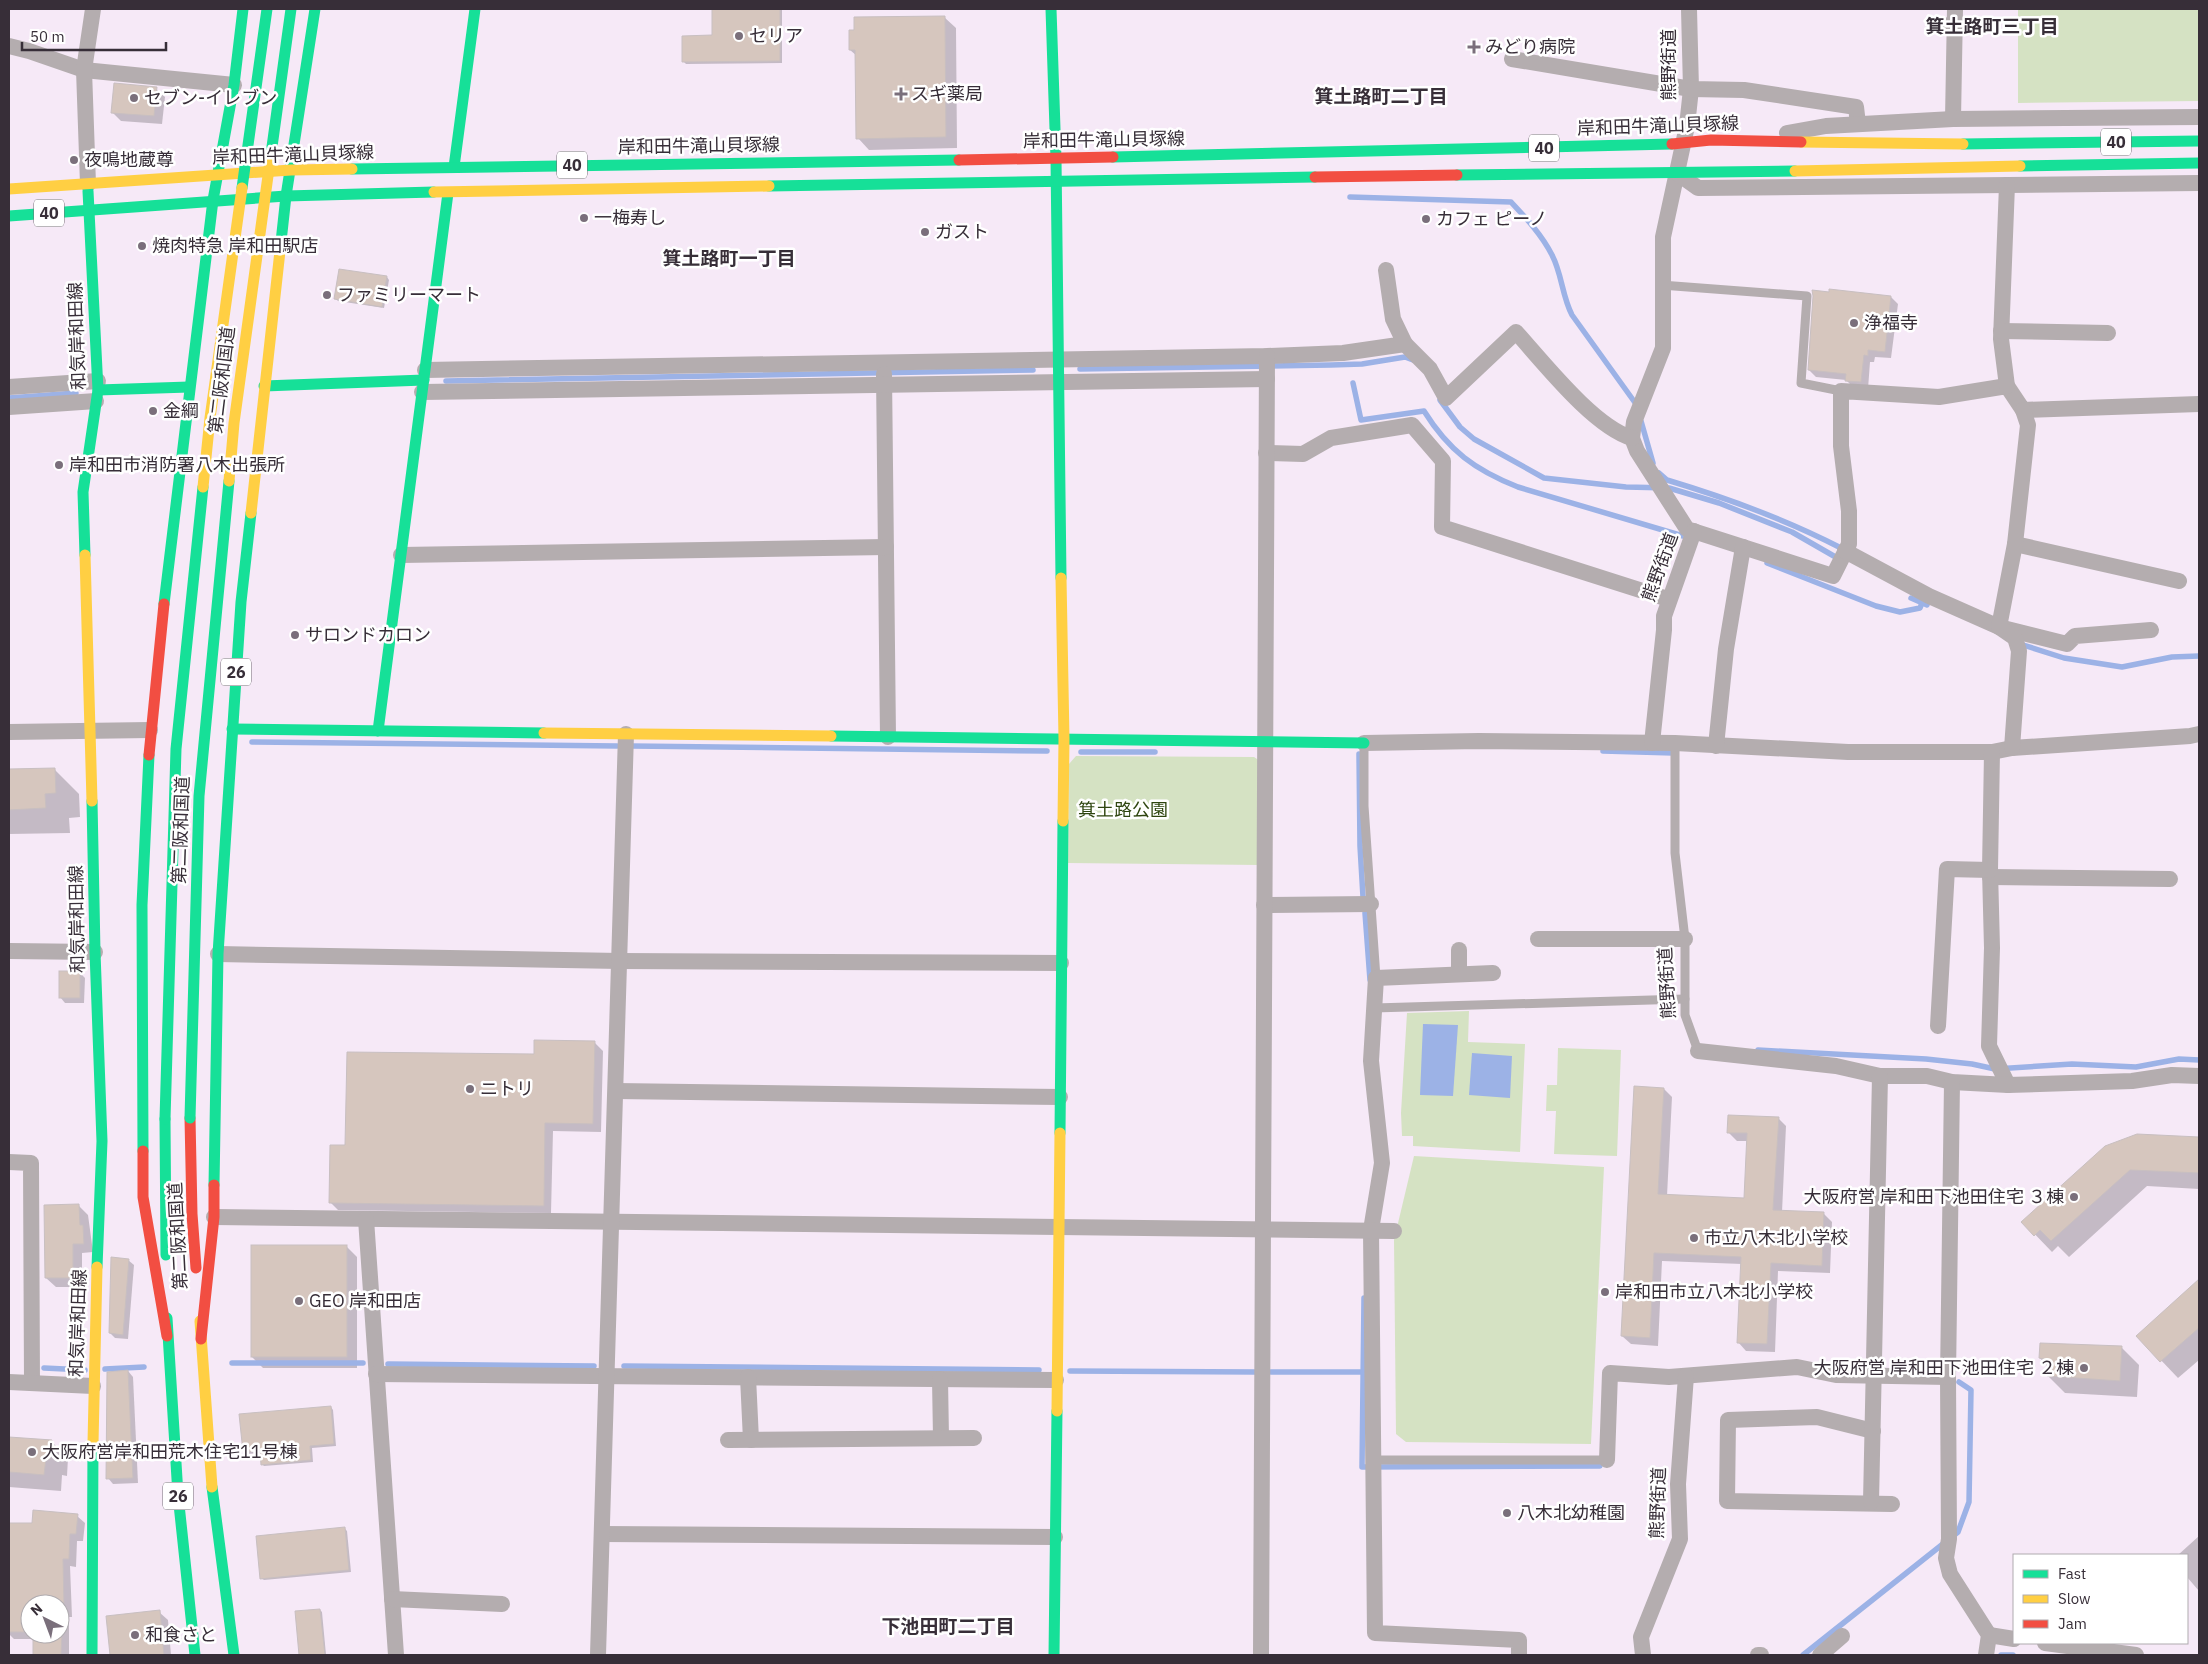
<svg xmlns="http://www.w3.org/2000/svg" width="2208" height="1664" viewBox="0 0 2208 1664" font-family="'IBM Plex Sans','Noto Sans JP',sans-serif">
<rect width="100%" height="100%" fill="#f6e9f7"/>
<!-- green -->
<g fill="#d5e2c3">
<path d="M2018,9H2199V101L2018,103Z"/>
<path d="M1076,756L1254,757L1260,761V865L1068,863L1069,764Z"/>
<path d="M1469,1011L1468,1042L1525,1044L1520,1152L1413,1146V1136H1402L1401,1113L1407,1013Z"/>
<path d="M1558,1048L1621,1050L1617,1156L1554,1154L1556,1111H1546L1547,1085H1557Z"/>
<path d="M1414,1156L1604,1167L1591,1444L1406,1442L1396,1434L1394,1240Z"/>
</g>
<!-- water -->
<g fill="#9cb2e6">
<path d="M1423,1024L1458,1025L1453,1096L1420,1095Z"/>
<path d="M1472,1053L1512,1056L1510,1098L1469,1095Z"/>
</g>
<!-- shadow -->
<g fill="#0003" fill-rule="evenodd">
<path d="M713,9H782V63L686,64L684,62L713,37Z"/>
<path d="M944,17L956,28L957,148L869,150L858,138L857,56L850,50Z"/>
<path d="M156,89L165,97L162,124L121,121L112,112Z"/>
<path d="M387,277L389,280L384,308L338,301L336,299Z"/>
<path d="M1891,297L1898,304L1891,358L1875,357L1874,362H1870L1868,389L1854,388L1846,380L1816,377L1809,370Z"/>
<path d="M54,769L79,794L80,817L69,818L70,833L9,834V771Z"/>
<path d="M80,973L85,978L84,1003H65L60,997Z"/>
<path d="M594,1042L603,1051L601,1132L553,1131L551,1213L338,1210L330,1202L346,1146L535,1056Z"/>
<path d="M1664,1089L1672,1097L1667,1196L1745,1199L1748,1141H1737L1728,1132L1778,1118L1786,1126L1782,1212L1824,1214L1832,1222L1830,1273L1778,1271L1775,1352L1746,1351L1738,1342L1742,1264L1662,1261L1658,1346L1631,1344L1622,1336Z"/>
<path d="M2137,1135L2199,1139V1189L2147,1186L2069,1257L2058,1246L2052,1252L2023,1222Z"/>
<path d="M78,1205L88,1215L93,1252L82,1253V1287H56L46,1278Z"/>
<path d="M346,1246L357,1257V1368H263L252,1357Z"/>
<path d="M128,1260L134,1265L128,1339L115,1338L110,1333Z"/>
<path d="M2199,1281V1360L2178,1378L2138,1336Z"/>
<path d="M2041,1344L2122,1348L2139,1365L2137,1397L2065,1393L2048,1376V1367L2040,1358Z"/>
<path d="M128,1371L133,1377L138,1483L113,1484L108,1478Z"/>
<path d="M331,1407L333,1410L336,1446L312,1448L313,1462L264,1466L262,1464L261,1453L246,1454L244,1452Z"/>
<path d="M9,1438L51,1441L68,1458L67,1476L62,1475L61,1491L9,1487Z"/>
<path d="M77,1516L85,1523L83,1541H77L76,1567L70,1566L72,1617H69V1655H34V1639H14L9,1634V1525H33ZM30,1604H60V1634H30Z"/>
<path d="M345,1529L347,1531L351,1572L264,1580L261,1578Z"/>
<path d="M2199,1536V1591L2187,1577V1555H2178Z"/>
<path d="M320,1610L322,1612L326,1655H300L296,1612Z"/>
<path d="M159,1612L168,1620L171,1655H111L108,1617Z"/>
</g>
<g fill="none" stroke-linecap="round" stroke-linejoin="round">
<!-- stream -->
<g stroke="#9cb2e6" stroke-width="5.5">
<path d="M1350,197L1511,202C1526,218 1542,235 1552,255C1562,274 1562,296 1572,315L1636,404"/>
<path d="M1080,369L1331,365L1362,364L1405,357L1413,360"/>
<path d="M446,381L1033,370"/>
<path d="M1353,383L1361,420L1424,411C1449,451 1475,470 1518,487L1683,536"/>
<path d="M9,398L76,393"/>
<path d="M1440,400L1460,427L1474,439L1544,478L1626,487L1669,488L1719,503L1792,532L1839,559"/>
<path d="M1641,421L1653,463"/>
<path d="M1659,473L1667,480C1727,498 1785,519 1841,548"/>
<path d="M1767,563L1876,606L1900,612L1920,608L1922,603"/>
<path d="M1911,598L1927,605"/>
<path d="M2020,644L2064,658L2122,667L2172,657L2199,656"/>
<path d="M252,742L617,746"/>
<path d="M631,746L1047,751"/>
<path d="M1603,751L1673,753"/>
<path d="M1081,752H1155"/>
<path d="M1359,754L1360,846L1363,897"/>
<path d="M1365,913L1370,980"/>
<path d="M1758,1050L1926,1059L1972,1064L1995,1069L2072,1064L2136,1067L2179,1059L2199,1060"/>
<path d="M1364,1298L1362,1467L1600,1466L1601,1458"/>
<path d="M232,1363H363"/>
<path d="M388,1364L594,1366"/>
<path d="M624,1366L1039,1370"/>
<path d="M44,1368L85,1370"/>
<path d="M105,1369L144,1367"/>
<path d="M1070,1371L1256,1372"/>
<path d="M1271,1372H1363"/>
<path d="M1803,1655L1958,1532L1969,1502L1971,1390L1959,1382"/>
<path d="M2001,1655H2013"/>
</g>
</g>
<!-- building -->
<g fill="#d6c6be" stroke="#c8bfc1">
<path d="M712,9H780V61L682,62V36L712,35Z"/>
<path d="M945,16L946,137L856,139L855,50H849V30H854V17Z"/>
<path d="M114,83L157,87L154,116L111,113Z"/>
<path d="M339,269L387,276L382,307L334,299Z"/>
<path d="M1829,289L1891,296L1885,352L1868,350V356L1864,355L1861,382L1845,381L1846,374L1808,370L1813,296L1812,290L1829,292Z"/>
<path d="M55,768L56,793L45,794L46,808L9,810V769Z"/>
<rect x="59" y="971" width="21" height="27"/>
<path d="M534,1040L595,1041L593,1124L545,1123L544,1206L329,1203L330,1145H345L347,1052L534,1054Z"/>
<path d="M1634,1086L1664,1088L1658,1194L1744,1198L1747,1133H1727L1728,1115L1779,1117L1773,1210L1824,1212L1822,1266L1771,1263L1767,1344L1737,1343L1741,1257L1654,1253L1650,1338L1621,1336Z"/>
<path d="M2137,1134L2199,1137V1173L2130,1170L2051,1241L2040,1230L2034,1236L2021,1222L2105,1146Z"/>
<path d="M79,1204L80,1225H83L84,1244H73V1278H45L44,1205Z"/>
<rect x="251" y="1245" width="96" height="112"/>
<path d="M111,1257L129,1259L123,1335L109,1333Z"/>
<path d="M2199,1279V1328L2160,1362L2136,1336Z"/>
<path d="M2040,1343L2122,1346L2120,1381L2047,1376L2048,1360L2039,1358Z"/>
<path d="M128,1370L133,1478L106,1479L107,1372Z"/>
<path d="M331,1406L334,1444L310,1446L311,1460L261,1465L260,1451L243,1452L239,1414Z"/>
<path d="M9,1437L52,1440L50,1459H46L44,1475L9,1472Z"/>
<path d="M33,1510L78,1514L76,1534H70L69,1559H63L64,1604H27L26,1632H9V1523H32Z"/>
<path d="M345,1527L349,1570L260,1579L256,1536Z"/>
<path d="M320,1609L325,1655H299L295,1611Z"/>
<path d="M160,1610L164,1655H110L106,1616Z"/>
<path d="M33,1634H62L61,1655H33Z"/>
</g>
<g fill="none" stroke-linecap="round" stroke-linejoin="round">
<!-- lane -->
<g stroke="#b4adaf" stroke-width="9">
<path d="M1661,285L1807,296L1801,383L1841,391"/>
<path d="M1364,743V806L1376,978"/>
<path d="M1675,743V853L1685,939V1015L1698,1051"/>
<path d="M1374,1008L1685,999"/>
<path d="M1372,1460H1607"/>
</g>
<!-- street -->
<g stroke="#b4adaf" stroke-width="16">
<path d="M1689,9L1691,89L1687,126L1663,237V348L1634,422L1632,438L1637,451L1687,529L1833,576L1849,544V511L1841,446V391L1939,397L2007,386L2023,410L2199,404"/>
<path d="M1936,26L1955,25"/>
<path d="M9,46L29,51L84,70L234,85"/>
<path d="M1512,59L1691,89L1744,90L1856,107L1858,124"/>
<path d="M1953,119L1955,9"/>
<path d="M1787,133L1826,126L1953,119L2199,117"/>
<path d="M1677,173L1698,188L2199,183"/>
<path d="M88,184L84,70L93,9"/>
<path d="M2007,185L2001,339L2007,386"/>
<path d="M2001,331L2108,333"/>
<path d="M1405,344L1430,369L1446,398L1516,332C1544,363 1594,427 1632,438"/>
<path d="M425,370L1267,356L1343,353L1405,344L1393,319L1386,270"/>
<path d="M884,374L888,737"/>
<path d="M9,387L98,381"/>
<path d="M422,392L1267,379"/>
<path d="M9,407L96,401"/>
<path d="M1266,453L1303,454L1331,438L1412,425L1443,461L1442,527L1668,599"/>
<path d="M2015,544L2179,581"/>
<path d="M1845,551L1929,596L1999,627L2067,644L2075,636L2151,630"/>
<path d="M401,555L886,547"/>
<path d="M9,732L150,730"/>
<path d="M1364,743L1479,741L1675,743L1848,752H1992L2012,748L2190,736L2199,734"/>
<path d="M1652,743L1664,630V616L1694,531"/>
<path d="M1716,746L1726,649L1743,547"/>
<path d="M2012,748L2019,651L2015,638L1999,627L2015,544L2028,425L2023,410"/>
<path d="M1992,752L1990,870L1992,948L1989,1046L2008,1085"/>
<path d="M1990,877L2170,879"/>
<path d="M1264,905L1371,904"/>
<path d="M1538,939H1685"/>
<path d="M1459,950V974"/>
<path d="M9,951L95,952"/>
<path d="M218,954L620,961L1061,963"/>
<path d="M1493,973L1376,978L1371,1061L1382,1163L1371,1230L1375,1633L1519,1640V1655"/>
<path d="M1938,1026L1947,869L1990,870"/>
<path d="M1698,1051L1836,1066L1880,1076H1927L1952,1082L2008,1085L2132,1081L2172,1075L2199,1076"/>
<path d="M1952,1082L1948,1377L1949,1539L1946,1558L1950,1574L1989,1635L1986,1655"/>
<path d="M616,1091L1060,1097"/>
<path d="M9,1162L31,1163L32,1383"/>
<path d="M214,1217L1394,1231"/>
<path d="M366,1219L396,1655"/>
<path d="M376,1374L1056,1380"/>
<path d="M748,1377L751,1440"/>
<path d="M940,1379L941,1438"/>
<path d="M9,1382L93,1386"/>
<path d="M1873,1431L1817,1417L1728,1420L1727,1501L1892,1504"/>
<path d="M728,1440L974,1438"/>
<path d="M1607,1460L1610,1373L1669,1377L1797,1367L1836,1375L1948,1377"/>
<path d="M1871,1502L1880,1076"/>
<path d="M602,1534L1055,1537"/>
<path d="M392,1599L502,1604"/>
<path d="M1989,1635L2014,1639"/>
<path d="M2045,1643L2136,1655"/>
<path d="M598,1655L626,734"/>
<path d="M1261,1655L1267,356"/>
<path d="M1643,1655L1641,1637L1680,1539L1678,1484L1686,1376"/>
<path d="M1758,1655H1761"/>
<path d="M1820,1655L1842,1636"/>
</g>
<!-- fast -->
<g stroke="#16e098" stroke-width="11">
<path d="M1051,9L1056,159L1061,578"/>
<path d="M1963,144L2199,141"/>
<path d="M1113,157L1672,144"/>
<path d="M2020,166L2199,163"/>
<path d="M454,167L475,9"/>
<path d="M352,169L959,160"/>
<path d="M1457,175L1795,171"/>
<path d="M769,186L1315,177"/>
<path d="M9,216L286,196L434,192"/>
<path d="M280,251L286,196L315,9"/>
<path d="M264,386L424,380"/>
<path d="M98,390L189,387"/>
<path d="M85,555L83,492L98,390L88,191"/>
<path d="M164,604L213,200L234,85L243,9"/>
<path d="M232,729L544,733"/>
<path d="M378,731L448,193"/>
<path d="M831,736L1364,743"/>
<path d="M92,801L95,952L102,1141L97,1267"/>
<path d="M165,1119L166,1255"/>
<path d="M1060,1133L1063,821"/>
<path d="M143,1151L142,905L149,755"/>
<path d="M214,1185L218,954L241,602L251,513"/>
<path d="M167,1318L178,1495L195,1655"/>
<path d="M212,1487L234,1655"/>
<path d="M92,1655L93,1443"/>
<path d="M1054,1655L1057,1411"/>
</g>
<!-- slow -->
<g stroke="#ffcf43" stroke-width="11">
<path d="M1801,142L1963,144"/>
<path d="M1795,171L2020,166"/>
<path d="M9,189L291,170L352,169"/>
<path d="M434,192L769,186"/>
<path d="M251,513L280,251"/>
<path d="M85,555L92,801"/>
<path d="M1061,578L1064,739L1063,821"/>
<path d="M544,733L831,736"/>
<path d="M200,1321L212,1487"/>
<path d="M1057,1411L1060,1133"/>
<path d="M93,1443L97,1267"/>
</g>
<!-- jam -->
<g stroke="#f24e42" stroke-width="11">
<path d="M1672,144L1711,140L1801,142"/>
<path d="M959,160L1113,157"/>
<path d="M1315,177L1457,175"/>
<path d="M149,755L164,604"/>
<path d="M190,1118L192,1214L196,1268"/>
<path d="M143,1151V1197L167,1336"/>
<path d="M201,1339L214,1217V1185"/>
</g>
<!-- fast-bridge -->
<g stroke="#16e098" stroke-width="11">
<path d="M271,154L291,9"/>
<path d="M242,188L267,9"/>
<path d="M190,1118L199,796L229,481"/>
<path d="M165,1119L176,749L203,487"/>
</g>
<!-- slow-bridge -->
<g stroke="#ffcf43" stroke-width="11">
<path d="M229,481L234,423L271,154"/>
<path d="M203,487L210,418L242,188"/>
</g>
</g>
<!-- markers -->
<g fill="#7a6f7b" stroke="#fff" stroke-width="2">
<circle cx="739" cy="36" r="5"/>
<path d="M1471.5 39.5h5v5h5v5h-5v5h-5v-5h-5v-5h5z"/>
<path d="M898.5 86.5h5v5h5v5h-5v5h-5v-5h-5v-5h5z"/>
<circle cx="134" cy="98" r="5"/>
<circle cx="74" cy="160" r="5"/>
<circle cx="584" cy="218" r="5"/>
<circle cx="1426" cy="219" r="5"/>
<circle cx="925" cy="232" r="5"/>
<circle cx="142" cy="246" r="5"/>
<circle cx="327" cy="295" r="5"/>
<circle cx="1854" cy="323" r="5"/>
<circle cx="153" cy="411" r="5"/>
<circle cx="59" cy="465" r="5"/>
<circle cx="295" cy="635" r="5"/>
<circle cx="470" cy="1089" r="5"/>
<circle cx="2074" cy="1197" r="5"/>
<circle cx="1694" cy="1238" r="5"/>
<circle cx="1605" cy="1292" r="5"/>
<circle cx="299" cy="1301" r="5"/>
<circle cx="2084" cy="1368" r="5"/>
<circle cx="32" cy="1452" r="5"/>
<circle cx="1507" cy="1513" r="5"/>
<circle cx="135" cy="1635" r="5"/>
</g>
<g text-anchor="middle" stroke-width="5" stroke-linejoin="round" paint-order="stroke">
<!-- shield labels -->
<g fill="#fff" stroke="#736d74" stroke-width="1">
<rect x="2101" y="128.5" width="30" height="27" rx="4"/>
<rect x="1529" y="134.5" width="30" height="27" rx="4"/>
<rect x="557" y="151.5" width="30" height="27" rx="4"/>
<rect x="34" y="199.5" width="30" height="27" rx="4"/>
<rect x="221" y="658.5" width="30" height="27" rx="4"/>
<rect x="163" y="1482.5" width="30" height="27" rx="4"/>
</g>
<g font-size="16" font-weight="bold" fill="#372e38">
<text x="2116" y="148">40</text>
<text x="1544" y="154">40</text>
<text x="572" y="171">40</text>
<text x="49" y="219">40</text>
<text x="236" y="678">26</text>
<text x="178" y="1502">26</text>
</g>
<!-- poi labels -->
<g font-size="18" fill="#372e38" stroke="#fff" text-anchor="start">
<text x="749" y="42">セリア</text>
<text x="1485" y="53">みどり病院</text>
<text x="911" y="100">スギ薬局</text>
<text x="144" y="104">セブン-イレブン</text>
<text x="84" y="166">夜鳴地蔵尊</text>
<text x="594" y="224">一梅寿し</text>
<text x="1436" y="225">カフェ ピーノ</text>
<text x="935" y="238">ガスト</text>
<text x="152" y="252">焼肉特急 岸和田駅店</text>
<text x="337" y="301">ファミリーマート</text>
<text x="1864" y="329">浄福寺</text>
<text x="163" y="417">金綱</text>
<text x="69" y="471">岸和田市消防署八木出張所</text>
<text x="305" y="641">サロンドカロン</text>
<text x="480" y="1095">ニトリ</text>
<text x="2064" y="1203" text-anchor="end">大阪府営 岸和田下池田住宅 ３棟</text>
<text x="1704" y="1244">市立八木北小学校</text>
<text x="1615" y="1298">岸和田市立八木北小学校</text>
<text x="309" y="1307">GEO 岸和田店</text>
<text x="2074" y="1374" text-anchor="end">大阪府営 岸和田下池田住宅 ２棟</text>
<text x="42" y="1458">大阪府営岸和田荒木住宅11号棟</text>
<text x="1517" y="1519">八木北幼稚園</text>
<text x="145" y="1641">和食さと</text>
</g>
<!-- street labels -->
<g font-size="18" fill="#372e38" stroke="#fff">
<text transform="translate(1669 65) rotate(-90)" y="6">熊野街道</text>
<text transform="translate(1658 126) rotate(-2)" y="6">岸和田牛滝山貝塚線</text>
<text transform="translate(1104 140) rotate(-1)" y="6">岸和田牛滝山貝塚線</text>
<text transform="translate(699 146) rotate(-1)" y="6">岸和田牛滝山貝塚線</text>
<text transform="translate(293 155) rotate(-2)" y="6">岸和田牛滝山貝塚線</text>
<text transform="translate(77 336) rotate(-92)" y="6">和気岸和田線</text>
<text transform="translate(222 380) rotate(-83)" y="6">第二阪和国道</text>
<text transform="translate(1660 567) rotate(-70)" y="6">熊野街道</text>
<text transform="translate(181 830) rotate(-88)" y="6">第二阪和国道</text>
<text transform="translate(77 919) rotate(-91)" y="6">和気岸和田線</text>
<text transform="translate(1667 983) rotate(-93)" y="6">熊野街道</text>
<text transform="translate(178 1236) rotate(-93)" y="6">第二阪和国道</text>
<text transform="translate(78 1323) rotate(-88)" y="6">和気岸和田線</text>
<text transform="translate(1658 1503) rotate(-88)" y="6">熊野街道</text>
</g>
<!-- park labels -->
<g font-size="18" fill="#2e450f" stroke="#fff">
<text x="1123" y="816">箕土路公園</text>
</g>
<!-- neighbourhood labels -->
<g font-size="19" font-weight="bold" fill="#372e38" stroke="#fff">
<text x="1992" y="33">箕土路町三丁目</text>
<text x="1381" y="103">箕土路町二丁目</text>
<text x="729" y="265">箕土路町一丁目</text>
<text x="948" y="1633">下池田町二丁目</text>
</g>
</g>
<!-- border -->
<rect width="2208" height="1664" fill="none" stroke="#372e38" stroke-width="20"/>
<!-- legend -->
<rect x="2013" y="1554" width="175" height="90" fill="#ffffff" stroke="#afabaf"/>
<rect x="2023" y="1570" width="25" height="8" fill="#16e098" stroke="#afabaf"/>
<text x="2058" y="1579" font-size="15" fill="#372e38">Fast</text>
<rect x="2023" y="1595" width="25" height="8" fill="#ffcf43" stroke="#afabaf"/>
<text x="2058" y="1604" font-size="15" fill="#372e38">Slow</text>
<rect x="2023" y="1620" width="25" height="8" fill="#f24e42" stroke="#afabaf"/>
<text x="2058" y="1629" font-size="15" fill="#372e38">Jam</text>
<!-- north arrow -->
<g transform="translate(45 1619) rotate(318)"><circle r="24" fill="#ffffff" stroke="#afabaf"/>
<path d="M0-4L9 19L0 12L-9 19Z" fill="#7a6f7b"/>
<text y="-8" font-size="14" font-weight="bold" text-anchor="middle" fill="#372e38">N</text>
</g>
<!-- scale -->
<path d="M22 42v8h144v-8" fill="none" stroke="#372e38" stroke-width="2.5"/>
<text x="30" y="42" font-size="15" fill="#372e38" stroke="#ffffff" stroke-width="4" paint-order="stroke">50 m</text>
</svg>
